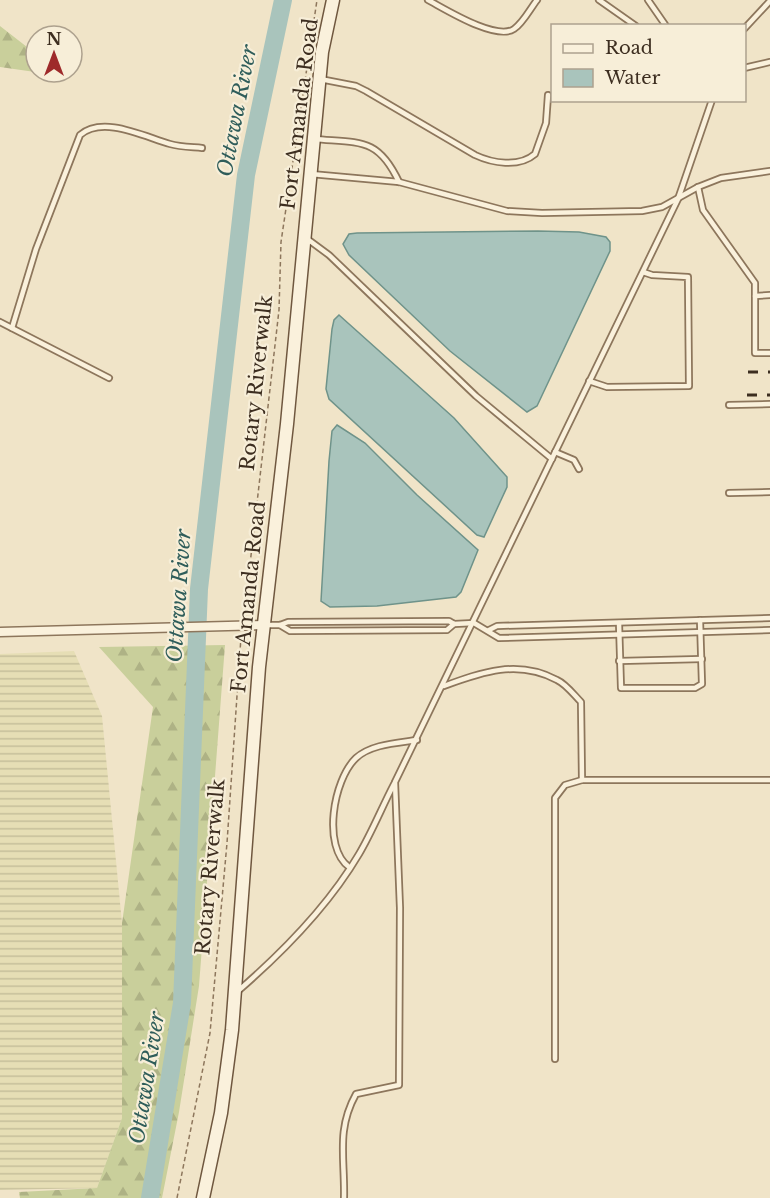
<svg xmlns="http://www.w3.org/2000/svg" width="770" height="1198" viewBox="0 0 770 1198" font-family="'Libre Baskerville',serif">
<defs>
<pattern id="farmland-rules" width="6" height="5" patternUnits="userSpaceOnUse" patternTransform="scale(1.5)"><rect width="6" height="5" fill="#e6deb5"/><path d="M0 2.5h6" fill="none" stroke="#c6bf9b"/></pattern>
<pattern id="forest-firs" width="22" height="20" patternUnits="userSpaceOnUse" patternTransform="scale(1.5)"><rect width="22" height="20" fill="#c9cf9b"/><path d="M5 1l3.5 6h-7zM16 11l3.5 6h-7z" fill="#aeb285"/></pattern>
</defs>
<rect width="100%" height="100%" fill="#f0e4c8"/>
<!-- farmland -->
<path fill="url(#farmland-rules)" d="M74,651L102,716L122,923V1118L97,1188L0,1190V654Z"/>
<!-- forest -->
<g fill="url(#forest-firs)">
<path d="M0,26L36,54V72H58L63,76L0,67Z"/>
<path d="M225,645L199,986L179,1112L162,1198H20L19,1192L97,1188L122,1118V923L153,707L99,647Z"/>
</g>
<!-- water -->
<g fill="#a9c4bc" stroke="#6f938a" stroke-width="1.5">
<path d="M538,231L579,232L606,237L610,242V251L537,406L527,412L450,351L349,255L343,244L349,234L357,233Z"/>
<path d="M339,315L454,418L507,477V487L484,537L477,535L329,399L326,389L332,329L334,320Z"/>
<path d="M337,425L365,443L417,495L478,550L461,592L456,597L377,606L330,607L321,601L329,461L332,431Z"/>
</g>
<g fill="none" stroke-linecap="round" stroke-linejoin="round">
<!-- river -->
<path stroke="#a9c4bc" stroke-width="18" d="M150,1198L182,1003L199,589L246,175L283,0"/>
<defs>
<g id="lane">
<path d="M428,0C445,9 496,41 514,29C523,23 530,9 537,0"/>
<path d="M599,0L636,26"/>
<path d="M648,0L666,26"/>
<path d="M744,29L770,1"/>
<path d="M744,68L770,62"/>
<path d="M320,79L356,86L366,91L475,155C492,163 519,168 535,154L546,123L548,95"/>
<path d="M314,139C360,143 378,137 399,182"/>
<path d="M311,174L399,182L507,211L542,213L642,211L662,207L698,187L721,178L770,171"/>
<path d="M698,187L703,210L755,283V353H770"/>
<path d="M306,238L329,255L476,396L552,459"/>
<path d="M755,296L770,295"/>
<path d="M0,322L109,378"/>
<path d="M12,328L36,249L80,135C103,115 145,137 170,144C180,147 192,147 202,148"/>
<path d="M589,381L607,387L689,386L688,277L652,275L643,272"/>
<path d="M729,405L770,404"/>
<path d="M555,452L574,460L579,469"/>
<path d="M729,493L770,492"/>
<path d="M619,623L621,688H695L702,684L700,620"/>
<path d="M266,625H280L288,622L449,621L454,624L474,623L499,638L770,630"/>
<path d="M280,625L290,631L447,630L454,624"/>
<path d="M489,630L497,626L770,618"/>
<path d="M619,661L702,659"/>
<path d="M444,686C482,672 518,659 557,680C566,684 574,695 581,702L582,780H770"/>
<path d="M349,867C322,847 333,780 356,758C371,744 398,743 417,740"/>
<path d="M238,991C283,952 329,905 359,854C372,832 382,807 394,784"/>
<path d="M555,1059V798L565,785L582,780"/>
<path d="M344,1198C345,1158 336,1130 356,1094L399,1085L400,908L395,782L678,199L712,100"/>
</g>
<path id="street" d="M0,632L263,625"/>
<path id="secondary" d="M203,1198L221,1113L232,1030L259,667L287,424L322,52L333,0"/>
</defs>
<!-- lane casing -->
<use href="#lane" stroke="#8d765c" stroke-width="8"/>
<!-- street casing -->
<use href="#street" stroke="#8d765c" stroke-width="11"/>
<!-- secondary casing -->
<use href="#secondary" stroke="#6f573f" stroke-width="15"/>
<!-- path -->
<g stroke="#8d765c" stroke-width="1.5" stroke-dasharray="4.5 3" stroke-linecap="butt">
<path d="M244,617L279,310L281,242L317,0"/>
<path d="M177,1198L210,1033L227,843L241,637"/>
</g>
<!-- lane -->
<use href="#lane" stroke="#faf1dc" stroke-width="4.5"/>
<!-- street -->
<use href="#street" stroke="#faf1dc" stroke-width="8"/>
<!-- secondary -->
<use href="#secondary" stroke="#faf1dc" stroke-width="12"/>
<!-- rail -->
<g stroke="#3d2e20" stroke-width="3" stroke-dasharray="10 10" stroke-linecap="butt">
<path d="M748,372H770"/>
<path d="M747,395H770"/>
</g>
</g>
<g text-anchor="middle" stroke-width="4.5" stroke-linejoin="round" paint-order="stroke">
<!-- street labels -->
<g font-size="20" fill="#3d2e20" stroke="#f7eed8">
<text transform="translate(299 114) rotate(-83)" y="7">Fort Amanda Road</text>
<text transform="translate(256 383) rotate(-84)" y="7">Rotary Riverwalk</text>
<text transform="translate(248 597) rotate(-84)" y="7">Fort Amanda Road</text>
<text transform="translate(210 867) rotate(-85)" y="7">Rotary Riverwalk</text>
</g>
<!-- water labels -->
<g font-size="21" font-style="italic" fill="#2f5d5a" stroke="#f7eed8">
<text transform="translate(237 111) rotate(-79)" y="7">Ottawa River</text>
<text transform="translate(179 596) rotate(-86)" y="7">Ottawa River</text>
<text transform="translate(147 1078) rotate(-81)" y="7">Ottawa River</text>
</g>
</g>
<!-- legend -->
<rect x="551" y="24" width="195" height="78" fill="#f7eed8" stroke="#ada18e" stroke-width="1.5"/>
<rect x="563" y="44" width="30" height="9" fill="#faf1dc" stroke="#ada18e" stroke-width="1.5"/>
<text x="605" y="54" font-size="18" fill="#3d2e20">Road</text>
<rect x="563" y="69" width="30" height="18" fill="#a9c4bc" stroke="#ada18e" stroke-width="1.5"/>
<text x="605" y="84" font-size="18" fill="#3d2e20">Water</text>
<!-- north arrow -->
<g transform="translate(54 54)"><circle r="28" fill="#f7eed8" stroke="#ada18e" stroke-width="1.5"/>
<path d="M0-4.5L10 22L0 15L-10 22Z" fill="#9e2a2b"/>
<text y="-9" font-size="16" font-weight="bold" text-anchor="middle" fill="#3d2e20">N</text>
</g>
</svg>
